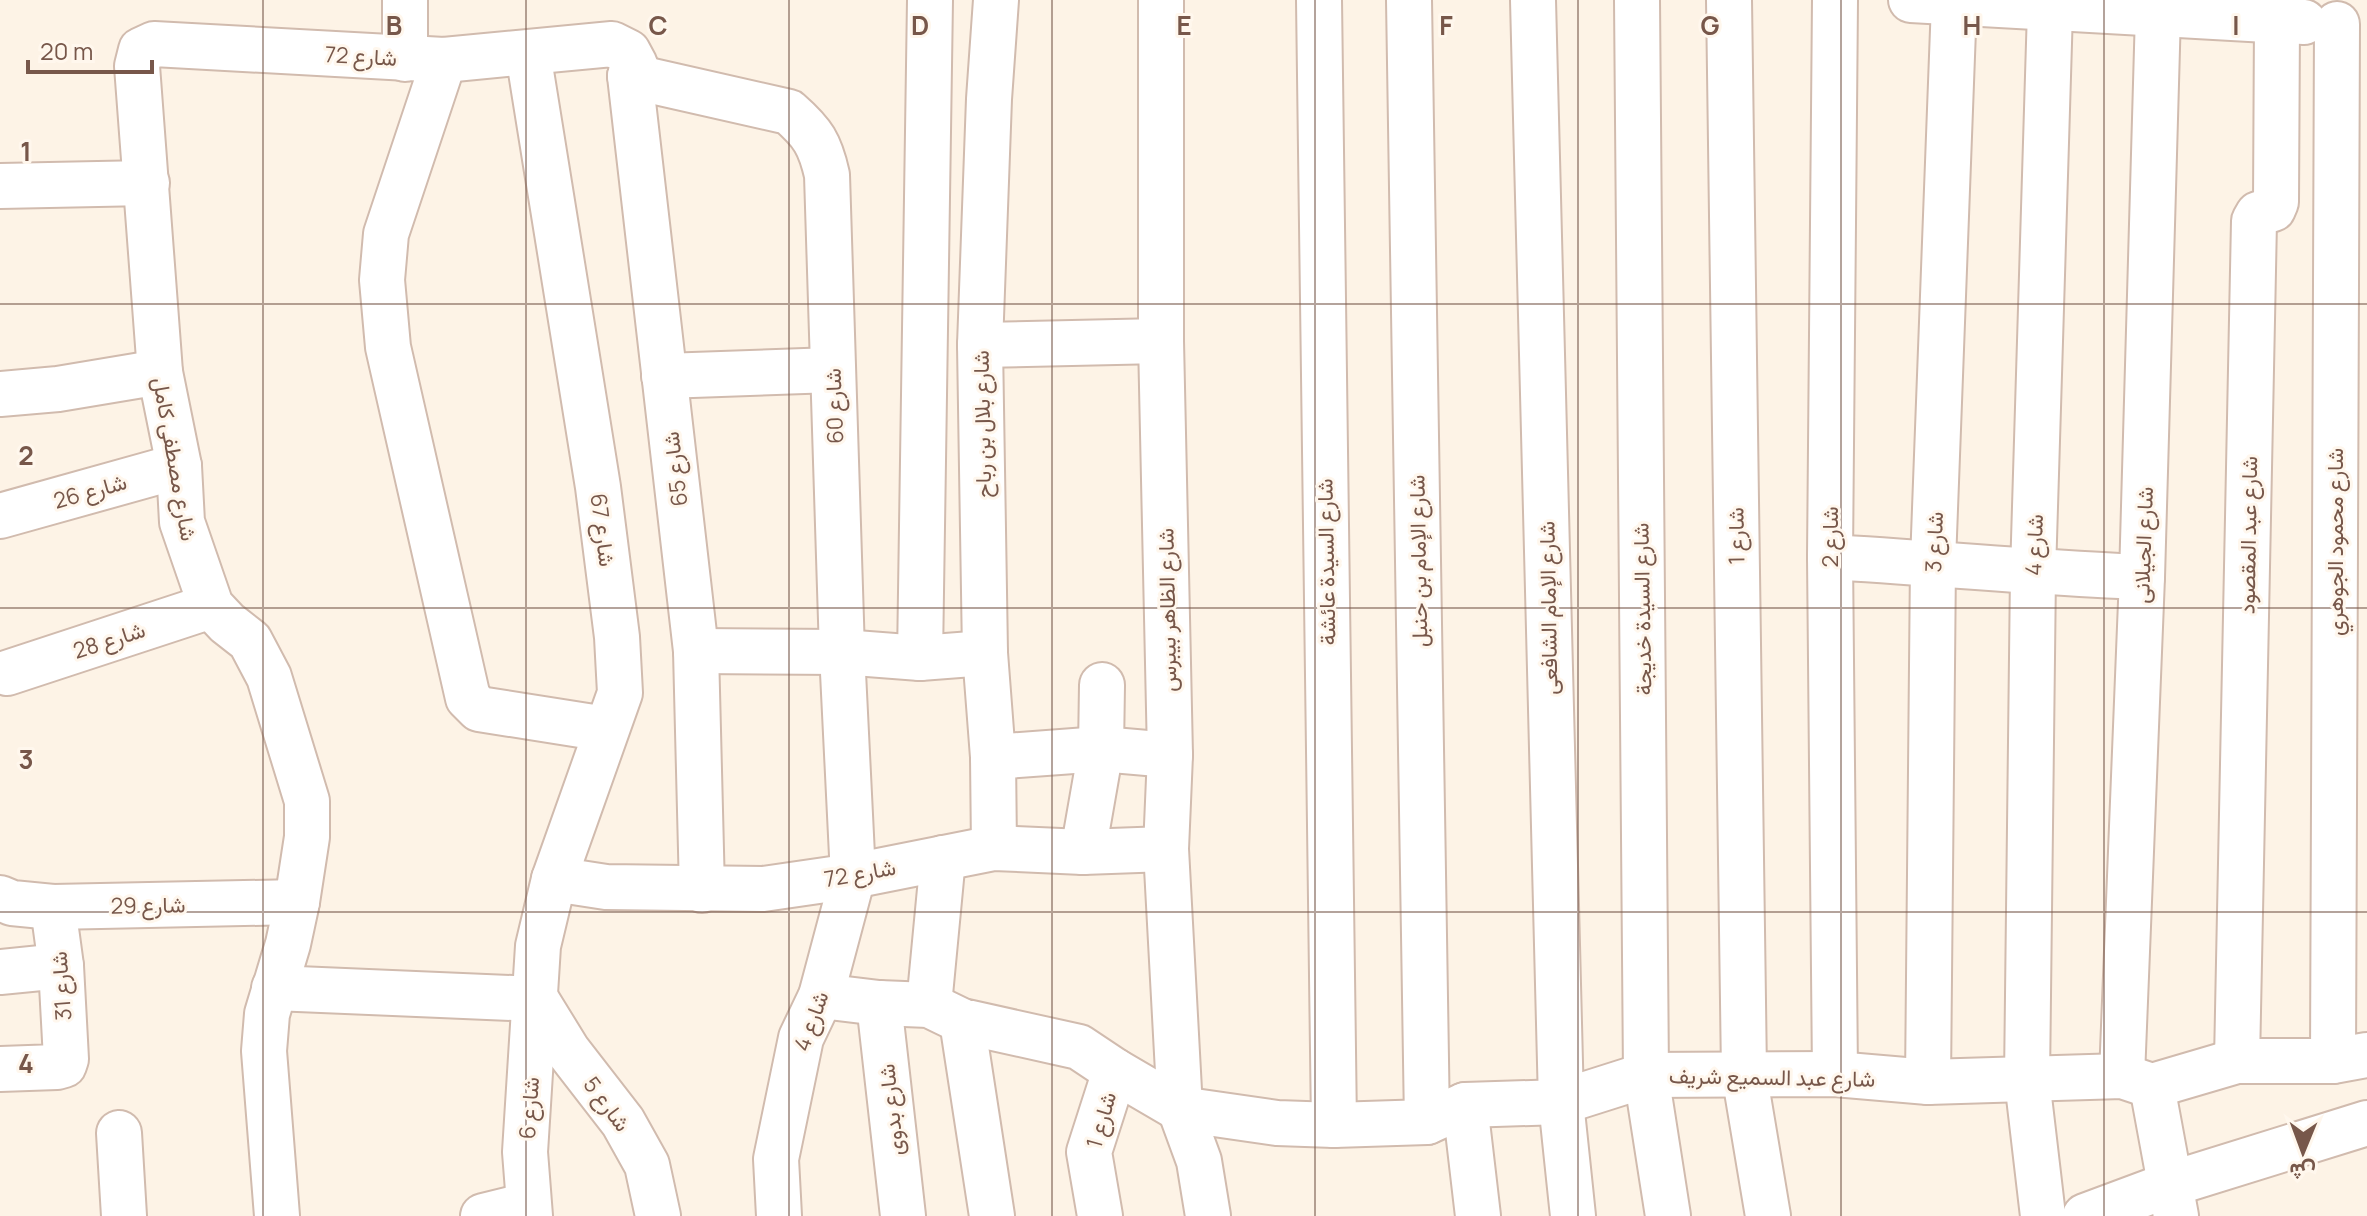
<svg xmlns="http://www.w3.org/2000/svg" width="2367" height="1216" viewBox="0 0 2367 1216" font-family="Manrope,Vazirmatn,sans-serif">
<rect width="100%" height="100%" fill="#fdf3e6"/>
<g fill="none" stroke-linecap="round" stroke-linejoin="round">
<defs>
<g id="minor">
<path d="M1161,0V341L1170,755L1166,849L1180,1109L1199,1161L1208,1216"/>
<path d="M1319,0L1334,1125"/>
<path d="M1409,0L1427,1122"/>
<path d="M1533,0L1561,1102L1573,1216"/>
<path d="M1637,0L1646,1075L1668,1216"/>
<path d="M1729,0L1744,1073L1768,1216"/>
<path d="M1911,0L2304,22"/>
<path d="M528,53L598,487L617,637L620,693L554,879L538,946L525,1152L530,1216"/>
<path d="M405,59V0"/>
<path d="M444,60L386,234L382,280L388,347L468,698L479,709L606,729"/>
<path d="M630,76L789,112C813,133 820,144 827,175L842,652L853,876L821,996L801,1038L776,1159L779,1216"/>
<path d="M0,186L147,183"/>
<path d="M980,345L1161,341"/>
<path d="M664,376L833,370"/>
<path d="M0,394L58,389L160,372"/>
<path d="M0,516L179,466"/>
<path d="M1830,557C1934,563 2038,573 2142,577"/>
<path d="M696,651L842,652L920,658L985,653"/>
<path d="M920,658L930,0"/>
<path d="M7,673L211,606"/>
<path d="M993,757L1101,749L1170,755"/>
<path d="M994,848L993,757L985,653L980,345L989,99L996,0"/>
<path d="M1083,852L1101,749L1102,685"/>
<path d="M554,879L606,887L763,889L853,876L994,848L1083,852L1166,849"/>
<path d="M0,898L12,903L53,907L297,902"/>
<path d="M0,972L61,966"/>
<path d="M274,988L536,999"/>
<path d="M821,996L879,1003L929,1005L962,1021L1079,1047L1115,1071L1180,1109L1277,1123L1334,1125L1427,1122L1465,1105L1561,1102L1646,1075L1835,1074L1928,1082L2122,1076L2152,1086L2237,1061H2333L2367,1055"/>
<path d="M536,999L568,1051L623,1122L647,1165L658,1216"/>
<path d="M879,1003L903,1216"/>
<path d="M929,1005L943,858"/>
<path d="M962,1021L992,1216"/>
<path d="M2237,1061L2254,221L2258,214L2273,209L2276,202L2277,21"/>
<path d="M2333,1061L2337,24"/>
<path d="M0,1069L57,1067L64,1065L66,1059L61,966L53,907"/>
<path d="M1835,1074L1830,557L1835,0"/>
<path d="M2122,1076L2142,577L2158,13"/>
<path d="M1928,1082L1933,562L1954,3"/>
<path d="M2152,1086L2176,1216"/>
<path d="M1465,1105L1478,1216"/>
<path d="M119,1133L124,1216"/>
<path d="M277,1216L264,1051L267,1014L288,944L297,902L307,837V801L269,677L250,641L227,623L211,606L182,522L179,466L160,372L137,66L141,50L154,44L444,60L612,44L628,52L635,65L630,76L696,651L702,890"/>
<path d="M483,1216L528,1205"/>
<path d="M1100,1216L1089,1152L1115,1071"/>
<path d="M2043,1216L2027,1080L2033,573L2050,10"/>
<path d="M2085,1216L2171,1184L2367,1123"/>
</g>
</defs>
<!-- minor casing -->
<use href="#minor" stroke="#d1bbae" stroke-width="48"/>
<!-- minor -->
<use href="#minor" stroke="#fff" stroke-width="44"/>
</g>
<!-- grid -->
<path fill="none" stroke="#77574a" stroke-width="2" stroke-opacity="0.55" d="M263,0V1216M526,0V1216M789,0V1216M1052,0V1216M1315,0V1216M1578,0V1216M1841,0V1216M2104,0V1216M0,304H2367M0,608H2367M0,912H2367"/>
<g text-anchor="middle" stroke-width="6" stroke-linejoin="round" paint-order="stroke">
<!-- street labels -->
<g font-size="22" fill="#77574a" stroke="#fff7ed">
<text transform="translate(361 56) rotate(3)" y="8">شارع 72</text>
<text transform="translate(834 406) rotate(-92)" y="8">شارع 60</text>
<text transform="translate(982 424) rotate(-91)" y="8">شارع بلال بن رباح</text>
<text transform="translate(175 459) rotate(80)" y="8">شارع مصطفى كامل</text>
<text transform="translate(675 469) rotate(-97)" y="8">شارع 65</text>
<text transform="translate(90 491) rotate(-16)" y="8">شارع 26</text>
<text transform="translate(603 530) rotate(83)" y="8">شارع 67</text>
<text transform="translate(2248 535) rotate(-89)" y="8">شارع عبد المقصود</text>
<text transform="translate(1736 536) rotate(-91)" y="8">شارع 1</text>
<text transform="translate(1830 537) rotate(-90)" y="8">شارع 2</text>
<text transform="translate(1934 542) rotate(-88)" y="8">شارع 3</text>
<text transform="translate(2335 542) rotate(-90)" y="8">شارع محمود الجوهري</text>
<text transform="translate(2034 545) rotate(-88)" y="8">شارع 4</text>
<text transform="translate(2143 545) rotate(-88)" y="8">شارع الجيلانى</text>
<text transform="translate(1418 561) rotate(-91)" y="8">شارع الإمام بن حنبل</text>
<text transform="translate(1326 562) rotate(-91)" y="8">شارع السيدة عائشة</text>
<text transform="translate(1548 608) rotate(-91)" y="8">شارع الإمام الشافعى</text>
<text transform="translate(1642 609) rotate(-91)" y="8">شارع السيدة خديجة</text>
<text transform="translate(1167 610) rotate(-91)" y="8">شارع الظاهر بيبرس</text>
<text transform="translate(109 640) rotate(-18)" y="8">شارع 28</text>
<text transform="translate(860 873) rotate(-10)" y="8">شارع 72</text>
<text transform="translate(148 905) rotate(-1)" y="8">شارع 29</text>
<text transform="translate(61 986) rotate(-94)" y="8">شارع 31</text>
<text transform="translate(811 1021) rotate(-70)" y="8">شارع 4</text>
<text transform="translate(1772 1077) rotate(1)" y="8">شارع عبد السميع شريف</text>
<text transform="translate(607 1104) rotate(53)" y="8">شارع 5</text>
<text transform="translate(529 1108) rotate(-86)" y="8">شارع 6</text>
<text transform="translate(891 1110) rotate(-96)" y="8">شارع بدوى</text>
<text transform="translate(1101 1120) rotate(-74)" y="8">شارع 1</text>
</g>
</g>
<g font-size="26" text-anchor="middle" font-weight="bold" fill="#77574a" stroke="#fff7ed" stroke-width="6" stroke-linejoin="round" paint-order="stroke">
<text x="394" y="35">B</text>
<text x="658" y="35">C</text>
<text x="920" y="35">D</text>
<text x="1184" y="35">E</text>
<text x="1446" y="35">F</text>
<text x="1710" y="35">G</text>
<text x="1972" y="35">H</text>
<text x="2236" y="35">I</text>
<text x="26" y="161">1</text>
<text x="26" y="465">2</text>
<text x="26" y="769">3</text>
<text x="26" y="1073">4</text>
</g>
<!-- north arrow -->
<g transform="translate(2303 1152) rotate(181)" stroke="#fff7ed" stroke-width="6" paint-order="stroke">
<path d="M0-6L14 30L0 20L-14 30Z" fill="#77574a"/>
<text y="-12" font-size="22" font-weight="bold" text-anchor="middle" fill="#77574a">ش</text>
</g>
<!-- scale -->
<path d="M28 60v12h124v-12" fill="none" stroke="#77574a" stroke-width="4"/>
<text x="40" y="60" font-size="24" fill="#77574a" stroke="#fff7ed" stroke-width="6" paint-order="stroke">20 m</text>
</svg>
